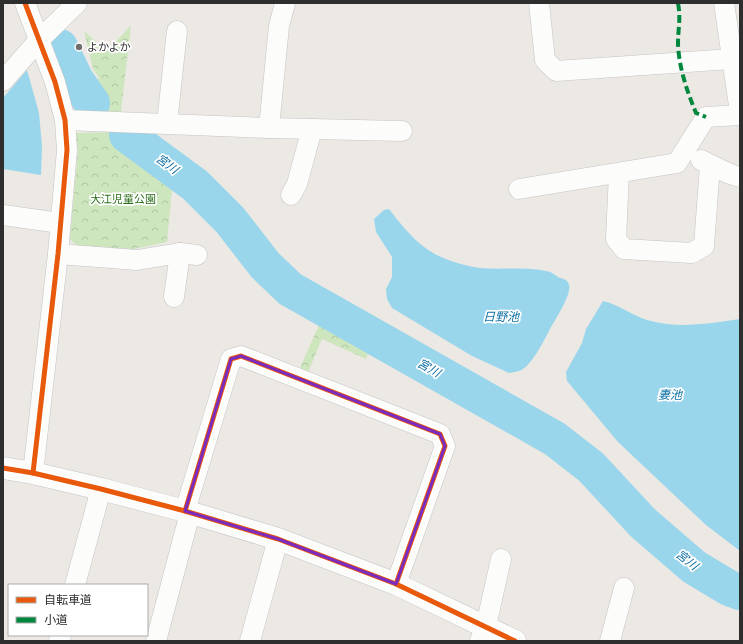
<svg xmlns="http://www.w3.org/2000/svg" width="743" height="644" viewBox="0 0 743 644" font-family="'Varela Round','Noto Sans JP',sans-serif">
<defs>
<pattern id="park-crowns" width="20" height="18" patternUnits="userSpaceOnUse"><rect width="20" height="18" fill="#cee6be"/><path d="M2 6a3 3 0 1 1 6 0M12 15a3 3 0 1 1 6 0" fill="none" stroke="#b1c6a4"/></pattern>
</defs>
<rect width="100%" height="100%" fill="#ece8e4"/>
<!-- park -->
<g fill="url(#park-crowns)">
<path d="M131,25L121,112H107L87,88L99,78L93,69L84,31L103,48L112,46Z"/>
<path d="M115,132L173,178L167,242L134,249L78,247L70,239L78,150L74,133Z"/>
<path d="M323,316L373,340L366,359L322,339L307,375L298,372Z"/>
</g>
<!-- water -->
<g fill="#99d6ec">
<path d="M27,70L39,113L42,146L41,175L3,169V98Z"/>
<path d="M389,209C402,226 419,247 439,256C452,262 466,266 480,268C502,270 530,266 550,272C553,273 555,275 558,277C562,279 568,279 569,285C572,294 555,320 550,329C545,339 532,364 523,369C519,372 513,372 509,373L472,356L392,308L387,299L386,289L392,277V257L376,232L374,219L384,210Z"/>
<path d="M603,301C620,305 634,317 651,321C679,329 712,323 740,319V551L706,525L618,442L567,381L566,372L582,343L586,329Z"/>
</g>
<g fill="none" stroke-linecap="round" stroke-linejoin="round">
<!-- river -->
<g stroke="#99d6ec" stroke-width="36">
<path d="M60,47L76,80L92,103"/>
<path d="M127,135L195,185L230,220L265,265L290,289L555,439L591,467L643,523L694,567L729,588L740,592"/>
</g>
<defs>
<g id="minor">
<path d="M25,3L55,82L65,120L67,150L58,254L33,473"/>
<path d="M539,3L545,60L556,71L731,59"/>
<path d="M724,3L740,112"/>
<path d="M3,81L39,40L77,3"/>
<path d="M65,120L269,128L402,131"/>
<path d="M167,123L177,31"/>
<path d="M269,128L279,26L285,3"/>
<path d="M701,160L730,174L740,177"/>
<path d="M619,173L616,239L624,249L692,253L704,246L710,165"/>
<path d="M519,189L677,163L706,117L740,115"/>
<path d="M291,195L297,184L312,129"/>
<path d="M3,215L60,223"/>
<path d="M58,254L137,260L180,253L197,255"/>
<path d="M174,297L180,253"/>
<path d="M185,511L231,359L241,356L440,434L445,446L396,584"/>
<path d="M75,585L101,489"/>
<path d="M59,641L61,635"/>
<path d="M156,641L190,513"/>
<path d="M250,641L278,539"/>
<path d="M480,641L486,626L501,559"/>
<path d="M610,641L624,588"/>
</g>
<path id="tertiary" d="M3,468L33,473L101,489L185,511L278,539L396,584L515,641"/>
</defs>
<!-- minor casing -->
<use href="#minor" stroke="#c5c4c5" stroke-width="21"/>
<!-- tertiary casing -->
<use href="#tertiary" stroke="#c5c4c5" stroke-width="23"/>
<!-- minor -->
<use href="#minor" stroke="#fcfcfb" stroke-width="20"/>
<!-- tertiary -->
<use href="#tertiary" stroke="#fcfcfb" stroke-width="22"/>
<!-- quiet -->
<path stroke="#00873e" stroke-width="4" stroke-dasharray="8 4" stroke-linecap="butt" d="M678,3C681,19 678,28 678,44C679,68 687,91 696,113L706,117"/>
<defs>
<g id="cycleway">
<path d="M25,3L55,82L65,120L67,150L58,254L33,473"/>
<path d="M3,468L33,473L101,489L185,511L278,539L396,584L515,641"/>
<path d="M185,511L231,359L241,356L440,434L445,446L396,584"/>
</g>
</defs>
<!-- cycleway casing -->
<use href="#cycleway" stroke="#fff" stroke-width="8"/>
<!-- cycleway -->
<use href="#cycleway" stroke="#e8590c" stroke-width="5"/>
</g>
<!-- marked area -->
<path fill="none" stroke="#7b2cbf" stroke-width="3" stroke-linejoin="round" d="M241,356L440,434L445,446L396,584L278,539L185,511L231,359Z"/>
<!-- markers -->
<circle fill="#706f6e" stroke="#fff" stroke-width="1.5" cx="79" cy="47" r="4"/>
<g text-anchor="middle" stroke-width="3.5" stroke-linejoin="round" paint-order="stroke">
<!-- poi labels -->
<g font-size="11" fill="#2e2e2e" stroke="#fff" text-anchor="start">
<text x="87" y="51">よかよか</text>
</g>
<!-- park labels -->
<g font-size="11" fill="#2c6e1b" stroke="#fff">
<text x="123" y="203">大江児童公園</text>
</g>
<!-- water labels -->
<g font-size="12" font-style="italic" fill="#0d6fa3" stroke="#fff">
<text transform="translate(167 164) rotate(36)" y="4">宮川</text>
<text x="501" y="321">日野池</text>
<text transform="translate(429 368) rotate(30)" y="4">宮川</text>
<text x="670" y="399">妻池</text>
<text transform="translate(687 560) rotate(38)" y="4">宮川</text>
</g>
</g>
<!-- border -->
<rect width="743" height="644" fill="none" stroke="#2e2e2e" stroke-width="8"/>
<!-- legend -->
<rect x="8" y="584" width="140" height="52" fill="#ffffff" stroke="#ababab"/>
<rect x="16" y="597" width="20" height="6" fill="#e8590c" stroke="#ababab"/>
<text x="44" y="604" font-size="12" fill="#2e2e2e">自転車道</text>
<rect x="16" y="617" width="20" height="6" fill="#00873e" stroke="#ababab"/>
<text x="44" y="624" font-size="12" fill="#2e2e2e">小道</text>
</svg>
